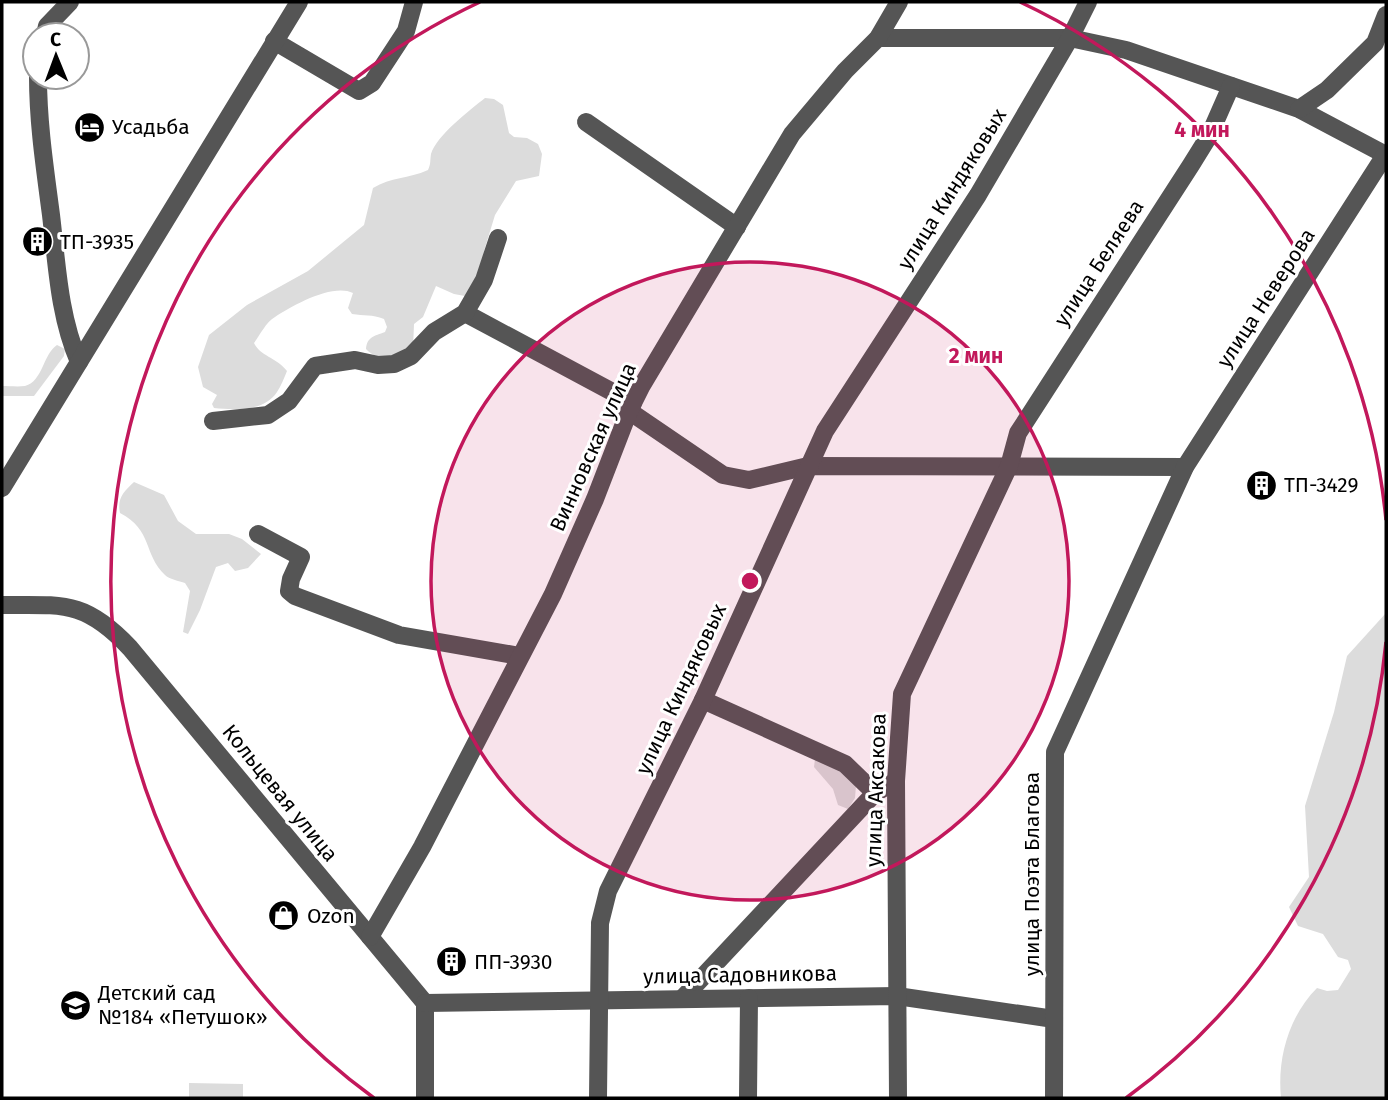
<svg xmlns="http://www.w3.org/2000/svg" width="1388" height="1100" viewBox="0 0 1388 1100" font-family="'Fira Sans',sans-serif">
<rect width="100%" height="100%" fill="#fff"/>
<!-- green -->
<g fill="#dcdcdc">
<path d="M485,98L494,99L503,105L509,133L514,137L527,138L538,144L542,154L539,176L516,181L495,215L484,251L481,276L465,296L454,294L436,286L423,317L414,324L413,349C397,357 380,364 366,349C367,337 374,336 385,332L387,327L384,319C372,314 364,316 352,314L348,308L353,293C333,283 293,305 275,317C266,322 260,335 254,343C260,356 276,357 287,371C284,378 281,386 277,392C264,412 234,410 214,408L212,404L217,395L203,387L198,367L209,335L247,305L308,271L364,225L373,188C391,177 408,179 428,170C431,164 430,160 431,154C436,136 470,110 485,98Z"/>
<path d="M57,345L65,349L64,356L34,396H2V386C9,386 18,387 25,386C43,381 43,354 57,345Z"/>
<path d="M134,482L164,495L178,521L196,534H229L242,539L261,554L248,568L235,571L228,563L216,567L200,610L188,634L183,632L190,591L185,583C179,581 169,579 165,575C143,554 153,530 120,513C117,499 123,492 134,482Z"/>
<path d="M1386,613V1098H1281C1277,1058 1289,1016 1317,988L1327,991L1338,990L1351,969L1348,960L1338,957L1323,934L1298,926L1289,907L1309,877L1305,806L1334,712L1347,656Z"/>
<path d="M815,759H827L856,785L855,798L848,809L838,805L833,789L814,767Z"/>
<path d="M189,1083L243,1084V1098H189Z"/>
</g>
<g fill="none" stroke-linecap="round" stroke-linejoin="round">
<!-- minor -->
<g stroke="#555" stroke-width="18">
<path d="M45,35L47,26L70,2"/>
<path d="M878,38H1070L1126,50L1299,109L1386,155"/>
<path d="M274,41L359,91L372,83L406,31L414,2"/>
<path d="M38,77C38,123 45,169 51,215C57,265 59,316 79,362"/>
<path d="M1299,109L1327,90L1375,43L1386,15"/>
<path d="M586,122L737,227"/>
<path d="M465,313L633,403"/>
<path d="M629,411L723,475L749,480L808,466L1185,467"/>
<path d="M213,421L268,415L289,401L315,366L355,360L378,365L394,364L411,356L434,332L465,313L484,280L498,238"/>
<path d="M2,488L299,2"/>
<path d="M258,534L301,557L291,579L289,591L295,596L399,635L520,656"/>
<path d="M2,605C63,605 85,600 130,648L425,1003V1098"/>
<path d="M703,700L845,764L875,793"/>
<path d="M370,937L422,847L553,594L595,499L629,411L641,387L792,134L845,71L878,38L899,2"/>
<path d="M682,999L875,793L896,781"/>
<path d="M425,1003L897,996L1054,1019"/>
<path d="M598,1098L600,923L608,891L703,700L825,431L978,195L1070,38L1088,2"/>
<path d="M748,1098L749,998"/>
<path d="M898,1098L896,781L902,694L1009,466L1018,433L1191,165L1209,136L1231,86"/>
<path d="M1054,1098L1055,752L1185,467L1385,155"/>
</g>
</g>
<!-- distance rings -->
<circle cx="750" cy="581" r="319" fill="#c2185b" fill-opacity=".12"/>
<g fill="none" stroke="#c2185b" stroke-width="3.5">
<circle cx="750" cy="581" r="319"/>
<path d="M1386 642A639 639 0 0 1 1126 1098M374 1098A639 639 0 0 1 480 2M1020 2A639 639 0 0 1 1386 520"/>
</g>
<!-- icons -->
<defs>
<symbol id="hotel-disc" viewBox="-11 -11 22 22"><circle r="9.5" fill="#000" stroke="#fff"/><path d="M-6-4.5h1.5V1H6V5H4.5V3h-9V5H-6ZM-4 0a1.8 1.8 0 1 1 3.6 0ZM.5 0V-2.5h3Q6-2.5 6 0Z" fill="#fff"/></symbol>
<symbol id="building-disc" viewBox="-11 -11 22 22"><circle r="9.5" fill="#000" stroke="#fff"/><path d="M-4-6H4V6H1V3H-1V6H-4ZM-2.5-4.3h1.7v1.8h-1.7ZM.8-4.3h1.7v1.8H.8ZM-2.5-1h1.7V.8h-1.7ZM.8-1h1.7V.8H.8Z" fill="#fff"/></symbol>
<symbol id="shop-disc" viewBox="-11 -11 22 22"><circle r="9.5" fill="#000" stroke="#fff"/><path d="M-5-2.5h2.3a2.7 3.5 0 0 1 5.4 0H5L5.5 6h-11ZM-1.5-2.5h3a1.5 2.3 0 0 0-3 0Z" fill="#fff"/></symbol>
<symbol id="school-disc" viewBox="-11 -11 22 22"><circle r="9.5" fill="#000" stroke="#fff"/><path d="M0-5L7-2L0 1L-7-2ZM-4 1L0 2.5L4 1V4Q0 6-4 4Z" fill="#fff"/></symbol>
</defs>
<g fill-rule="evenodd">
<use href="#hotel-disc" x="72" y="110" width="35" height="35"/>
<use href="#building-disc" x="20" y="224" width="35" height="35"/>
<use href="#building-disc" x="1244" y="468" width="35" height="35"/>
<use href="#shop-disc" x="266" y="898" width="35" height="35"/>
<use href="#building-disc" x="434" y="944" width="35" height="35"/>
<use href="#school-disc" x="58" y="988" width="35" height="35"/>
</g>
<g text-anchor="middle" stroke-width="6" stroke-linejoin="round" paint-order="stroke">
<!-- poi labels -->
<g font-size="21" fill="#000" stroke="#fff" text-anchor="start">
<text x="112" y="134">Усадьба</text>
<text x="60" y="249">ТП-3935</text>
<text x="1284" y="492">ТП-3429</text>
<text x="307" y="923">Ozon</text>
<text x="474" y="969">ПП-3930</text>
<text x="98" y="1000">Детский сад<tspan x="98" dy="24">№184 «Петушок»</tspan></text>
</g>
<!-- street labels -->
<g font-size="21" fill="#000" stroke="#fff">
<text transform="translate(952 189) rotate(-58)" y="7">улица Киндяковых</text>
<text transform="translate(1099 263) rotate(-57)" y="7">улица Беляева</text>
<text transform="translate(1266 298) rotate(-57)" y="7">улица Неверова</text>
<text transform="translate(593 447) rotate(-66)" y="7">Винновская улица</text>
<text transform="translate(681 689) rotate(-65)" y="7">улица Киндяковых</text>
<text transform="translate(876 790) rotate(-88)" y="7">улица Аксакова</text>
<text transform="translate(280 793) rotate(51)" y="7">Кольцевая улица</text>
<text transform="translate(1032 874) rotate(-90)" y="7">улица Поэта Благова</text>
<text transform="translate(740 975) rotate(-1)" y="7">улица Садовникова</text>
</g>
</g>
<circle cx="750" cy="581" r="10" fill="#c2185b" stroke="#fff" stroke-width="3.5"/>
<g font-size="21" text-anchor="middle" font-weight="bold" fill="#c2185b" stroke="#fff" stroke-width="6" stroke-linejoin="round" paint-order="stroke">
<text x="1202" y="137">4 мин</text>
<text x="976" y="363">2 мин</text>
</g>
<!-- border -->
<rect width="1388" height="1100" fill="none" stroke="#000000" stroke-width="7"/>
<!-- north arrow -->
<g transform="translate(56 56) rotate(359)"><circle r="33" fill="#ffffff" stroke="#999999" stroke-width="2"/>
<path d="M0-5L12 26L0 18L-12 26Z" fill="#000000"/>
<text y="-10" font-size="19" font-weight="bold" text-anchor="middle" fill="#000000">С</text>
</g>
</svg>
